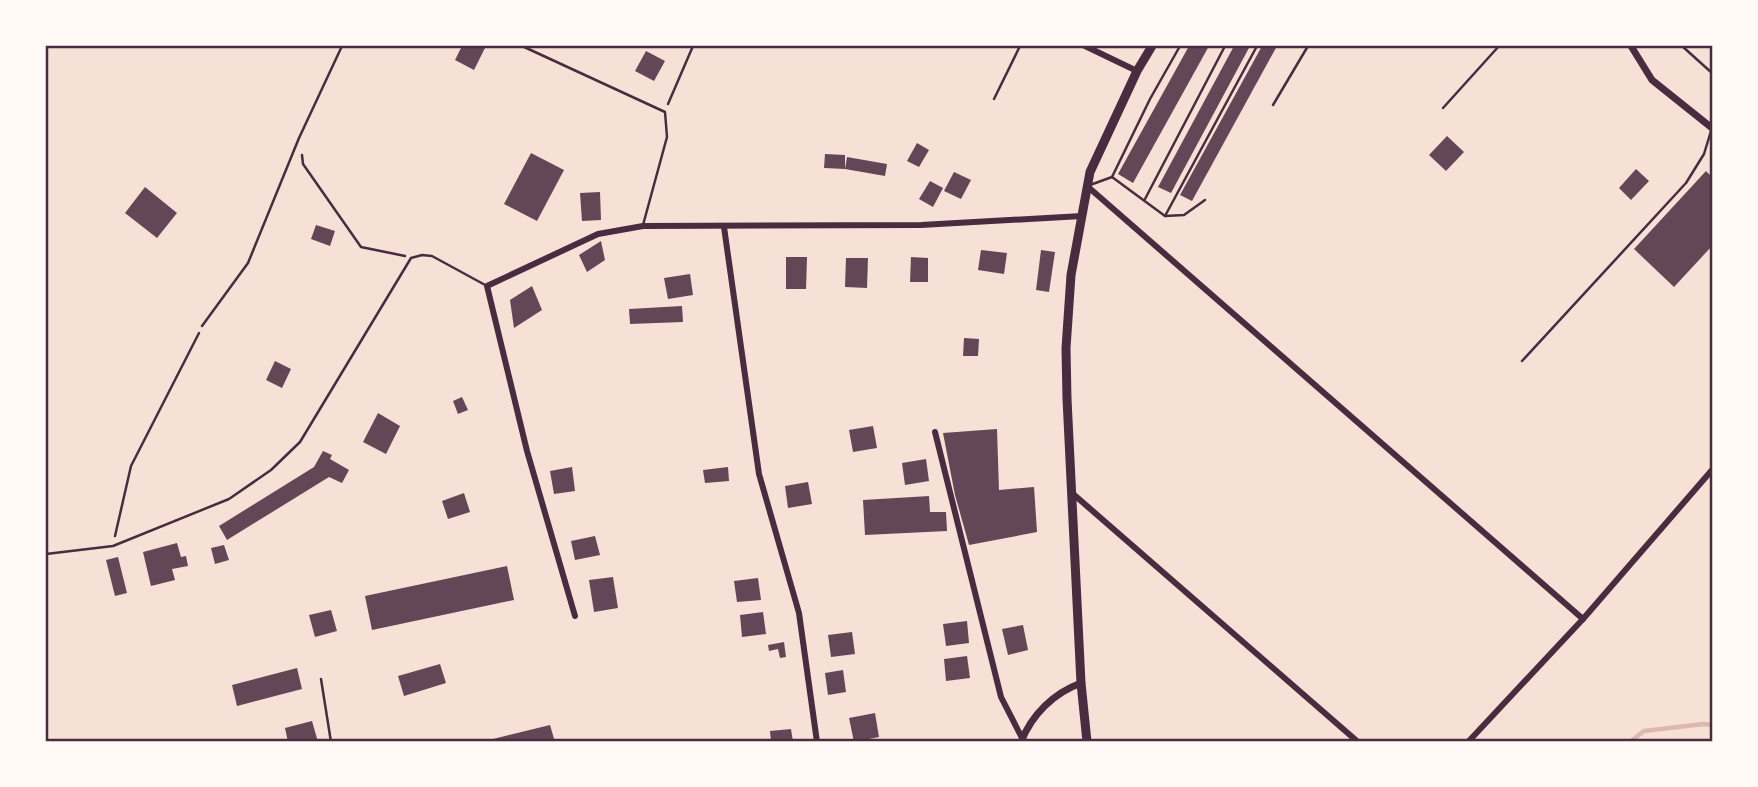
<svg xmlns="http://www.w3.org/2000/svg" width="1758" height="787" viewBox="0 0 1758 787" font-family="Inter,sans-serif">
<rect width="100%" height="100%" fill="#f7e1d7"/>
<g fill="none" stroke-linecap="round" stroke-linejoin="round">
<!-- stream -->
<path stroke="#dcb8b0" stroke-width="4.5" d="M1630,742L1644,731L1703,724L1712,725"/>
</g>
<!-- building -->
<g fill="#644757">
<path d="M462,46H486L474,70L455,60Z"/>
<path d="M1189,46H1209L1133,183L1118,174Z"/>
<path d="M1234,46H1250L1171,193L1158,187Z"/>
<path d="M1262,46H1277L1192,201L1180,195Z"/>
<path d="M646,51L665,61L654,81L635,71Z"/>
<path d="M1447,136L1464,152L1446,171L1429,155Z"/>
<path d="M917,143L929,150L919,167L907,161Z"/>
<path d="M531,153L564,170L537,221L504,204Z"/>
<path d="M825,154L845,155V169L824,168Z"/>
<path d="M847,157L887,164L885,176L845,169Z"/>
<path d="M1636,169L1649,181L1631,200L1619,188Z"/>
<path d="M1706,171L1712,177V246L1674,287L1634,249Z"/>
<path d="M954,172L971,180L961,199L944,191Z"/>
<path d="M930,181L943,188L933,207L919,199Z"/>
<path d="M145,187L177,213L157,238L125,213Z"/>
<path d="M600,192L601,220L582,221L580,193Z"/>
<path d="M316,225L335,231L330,246L311,239Z"/>
<path d="M601,241L605,260L587,272L579,255Z"/>
<path d="M981,250L1007,253L1004,274L978,270Z"/>
<path d="M1041,250L1055,252L1049,292L1036,290Z"/>
<path d="M786,257H807L806,289H786Z"/>
<path d="M911,257L928,258V282H910Z"/>
<path d="M846,258H868L867,288L845,287Z"/>
<path d="M690,274L693,295L668,299L664,278Z"/>
<path d="M532,286L542,310L514,328L510,300Z"/>
<path d="M682,306L683,322L630,324L629,309Z"/>
<path d="M964,338L979,339L978,356H963Z"/>
<path d="M275,361L291,369L282,388L266,380Z"/>
<path d="M462,397L468,410L458,414L453,401Z"/>
<path d="M378,413L400,426L386,454L363,442Z"/>
<path d="M873,426L877,448L853,452L849,430Z"/>
<path d="M997,429L999,490L1034,487L1037,532L969,545L955,495L943,433Z"/>
<path d="M323,451L332,455L330,459L349,470L342,483L329,477L227,540L219,526L314,467Z"/>
<path d="M926,459L929,481L905,485L902,463Z"/>
<path d="M572,467L575,491L554,494L550,471Z"/>
<path d="M728,467L729,481L705,483L703,470Z"/>
<path d="M808,482L812,504L788,508L785,486Z"/>
<path d="M464,493L470,512L448,519L442,501Z"/>
<path d="M929,496L930,512H946L947,531L865,535L863,500Z"/>
<path d="M595,536L600,555L575,560L571,541Z"/>
<path d="M177,543L181,557L186,556L188,566L172,569L175,580L151,586L143,552Z"/>
<path d="M224,545L229,560L215,564L211,548Z"/>
<path d="M118,557L127,593L115,596L106,560Z"/>
<path d="M507,566L514,600L372,630L365,596Z"/>
<path d="M613,577L618,608L594,612L589,580Z"/>
<path d="M758,578L761,600L737,602L734,581Z"/>
<path d="M331,610L337,631L315,637L309,615Z"/>
<path d="M763,612L766,634L742,637L740,615Z"/>
<path d="M967,621L969,643L946,646L943,624Z"/>
<path d="M1023,625L1028,650L1008,655L1002,629Z"/>
<path d="M852,632L855,654L831,657L828,635Z"/>
<path d="M784,642L786,657L780,658L778,649L769,651L768,645Z"/>
<path d="M967,656L970,678L946,681L944,659Z"/>
<path d="M440,664L446,683L404,696L398,676Z"/>
<path d="M297,668L302,689L237,706L232,685Z"/>
<path d="M843,670L846,692L828,695L825,673Z"/>
<path d="M875,713L879,737L854,742L849,718Z"/>
<path d="M312,721L318,742H288L285,728Z"/>
<path d="M550,725L555,742H486L485,741Z"/>
<path d="M791,729L793,742H771L770,731Z"/>
</g>
<g fill="none" stroke-linecap="round" stroke-linejoin="round">
<!-- path -->
<g stroke="#4a2c40" stroke-width="2.5">
<path d="M668,104L693,46"/>
<path d="M302,155L303,164L361,247L405,256"/>
<path d="M115,536L131,466L199,333"/>
</g>
<!-- service -->
<g stroke="#4a2c40" stroke-width="2.5">
<path d="M522,46L665,112L667,137L643,225"/>
<path d="M1682,46L1712,73"/>
<path d="M994,99L1020,46"/>
<path d="M1273,105L1308,46"/>
<path d="M1443,108L1499,46"/>
<path d="M1112,177L1150,99L1180,46"/>
<path d="M1090,185L1112,177L1165,216L1184,215L1205,200"/>
<path d="M1145,199L1225,46"/>
<path d="M1165,216L1257,46"/>
<path d="M202,326L248,263L299,138L342,46"/>
<path d="M1522,361L1686,183L1704,154L1711,131"/>
<path d="M46,554L113,546L229,499L271,470L300,442L411,258L422,255L432,256L487,286"/>
<path d="M321,679L331,742"/>
</g>
<!-- minor -->
<g stroke="#4a2c40" stroke-width="6">
<path d="M1085,46L1137,71"/>
<path d="M1087,186L1583,619"/>
<path d="M724,227L759,474L799,613L817,742"/>
<path d="M935,432L1001,697L1022,738"/>
<path d="M1072,493L1358,742"/>
<path d="M575,616L527,451L487,286L598,234L643,226L921,225L1082,216"/>
<path d="M1468,742L1583,619L1712,470"/>
</g>
<!-- tertiary -->
<g stroke="#4a2c40" stroke-width="7">
<path d="M1631,46L1652,80L1712,128"/>
<path d="M1021,742C1032,714 1054,693 1081,683"/>
</g>
<!-- primary -->
<path stroke="#4a2c40" stroke-width="9" d="M1087,742L1081,683L1067,399L1066,348L1071,275L1090,172L1137,71L1152,46"/>
</g>
<!-- border -->
<rect width="1758" height="787" fill="none" stroke="#fffaf5" stroke-width="94"/>
<rect x="47" y="47" width="1664" height="693" fill="none" stroke="#4a2c40" stroke-width="2.5"/>
</svg>
